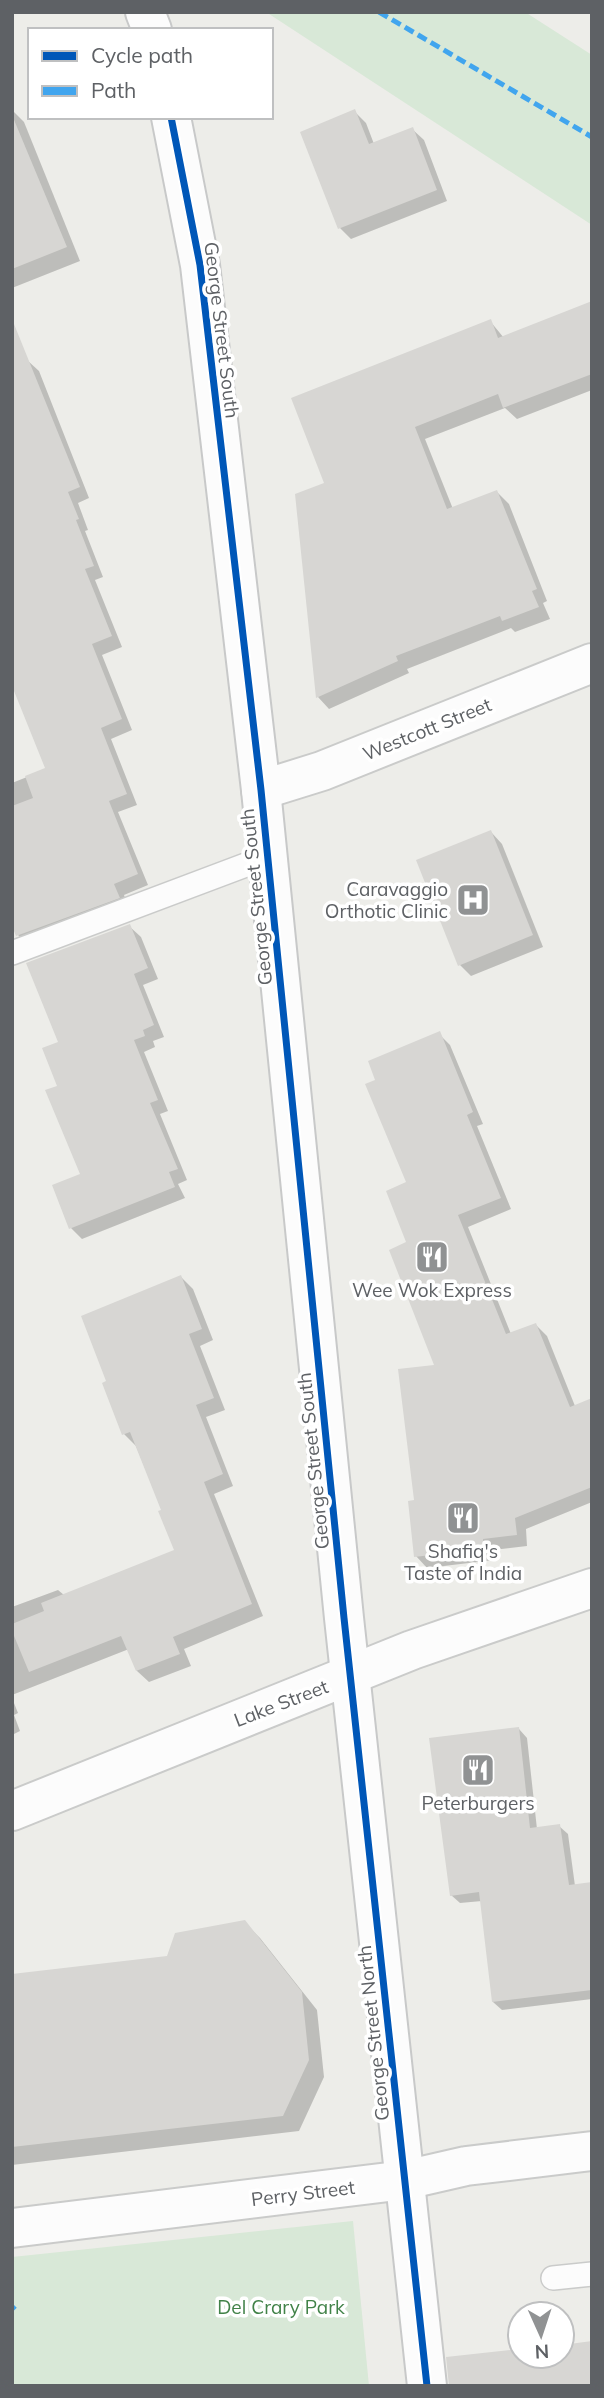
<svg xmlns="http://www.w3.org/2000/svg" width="604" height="2398" viewBox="0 0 604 2398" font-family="Mulish,sans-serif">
<rect width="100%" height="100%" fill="#edede9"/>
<!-- green -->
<g fill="#d8e8d7">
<path d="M266,12H525L592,55V225Z"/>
<path d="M353,2221L369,2386H12V2257Z"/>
</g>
<!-- shadow -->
<g fill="#0003">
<path d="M12,110L24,122L80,261L12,288Z"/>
<path d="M355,112L366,123L374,144L412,129L424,140L447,201L351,239L340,228Z"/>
<path d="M592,303V390L517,419L505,408L425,439L453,509L497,492L509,504L547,601L543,603L550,619L515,632L511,628L407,669L409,673L329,709L318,697L326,484L490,321L504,338Z"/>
<path d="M28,361L39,371L89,498L78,503L88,530L85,531L103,577L95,580L122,647L102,655L132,730L111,739L137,805L118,812L148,885L124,895L129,909L29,946L18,935L12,922V783L47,769Z"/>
<path d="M491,832L502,844L543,947L471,976L460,965Z"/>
<path d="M129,926L141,937L158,979L143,985L164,1037L153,1041L155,1047L144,1052L168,1111L160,1114L187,1180L178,1184L185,1198L82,1239L71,1228L82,1175L59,1086L60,1043Z"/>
<path d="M439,1034L450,1045L483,1124L477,1126L511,1209L468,1227L511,1334L536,1325L547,1336L575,1406L592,1400V1502L526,1529L527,1546L493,1550L494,1560L427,1568L416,1556V1502L437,1366L409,1243L408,1183L378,1081Z"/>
<path d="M181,1277L193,1289L213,1340L200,1346L225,1410L206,1417L233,1486L214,1494L263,1616L184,1649L191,1666L149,1682L137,1671L129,1649L12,1695V1607L58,1590L64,1595L176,1551L163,1511L136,1446L124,1434Z"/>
<path d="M12,1698L18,1713L14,1715L20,1731L12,1735Z"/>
<path d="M519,1729L527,1738L537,1829L559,1826L568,1834L575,1886L592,1884V1999L502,2010L493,2002L482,1901L460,1903L451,1895Z"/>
<path d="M244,1922L260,1938L317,2010L324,2077L299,2131L12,2165V1976L168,1958Z"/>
</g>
<!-- building -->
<g fill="#d7d6d3">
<path d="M355,109L369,144L413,127L437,190L338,229L300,132Z"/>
<path d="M12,115L67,247L12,269Z"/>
<path d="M592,301V374L503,408L498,394L415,427L447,509L497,490L537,589L532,591L539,607L502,621L500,616L396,656L398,661L316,698L295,494L324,483L291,398L491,319L498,338Z"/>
<path d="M12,324H14L80,487L68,492L79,519L76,520L94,566L85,569L112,636L92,644L122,719L101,728L127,794L109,801L138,874L114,884L120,898L16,936L12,926V806L33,798L25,776L45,768L12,686Z"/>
<path d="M491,830L533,935L458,966L416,860Z"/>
<path d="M130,924L148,968L134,974L154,1025L143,1030L145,1036L134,1040L158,1100L150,1103L178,1169L169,1172L175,1187L69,1229L52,1185L80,1174L45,1090L57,1086L42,1048L58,1042L26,963Z"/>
<path d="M440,1031L473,1112L467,1115L501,1198L458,1215L506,1334L536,1323L570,1407L592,1398V1487L515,1518L517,1535L483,1539L484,1549L414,1557L408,1501L414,1500L398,1369L434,1365L389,1250L406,1242L386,1191L406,1182L365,1084L375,1080L368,1061Z"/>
<path d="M181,1275L202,1329L189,1334L214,1398L196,1405L223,1474L204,1482L252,1604L173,1637L180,1654L136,1671L121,1636L29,1672L12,1631V1624L44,1611L41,1603L174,1550L158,1511L161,1510L130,1432L122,1435L102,1383L106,1381L81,1316Z"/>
<path d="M519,1727L530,1828L560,1824L569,1885L592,1882V1990L492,2002L479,1892L450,1896L429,1738Z"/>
<path d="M245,1920L302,1992L309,2060L283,2116L12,2147V1974L167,1956L175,1933Z"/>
<path d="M592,2341V2386H449L446,2357L520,2349V2356H562V2345Z"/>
</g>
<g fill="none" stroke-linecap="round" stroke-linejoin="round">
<defs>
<g id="service">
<path d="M12,953L267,857"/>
<path d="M553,2278L592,2274"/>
</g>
<g id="minor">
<path d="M261,790L322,771L592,663"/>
<path d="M12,1811L412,1650L592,1588"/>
<path d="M12,2228L405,2180L466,2166L592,2151"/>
</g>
<g id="secondary">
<path d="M145,12L152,30"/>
<path d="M171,117L200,265L261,790L344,1618L427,2386"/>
</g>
</defs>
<!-- service casing -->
<use href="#service" stroke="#cacbca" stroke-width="26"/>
<!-- minor casing -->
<use href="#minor" stroke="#cacbca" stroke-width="42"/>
<!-- secondary casing -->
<use href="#secondary" stroke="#c8c9c9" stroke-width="42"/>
<!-- service -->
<use href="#service" stroke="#fcfcfc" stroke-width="23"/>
<!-- minor -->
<use href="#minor" stroke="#fcfcfc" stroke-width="38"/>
<!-- secondary -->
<use href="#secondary" stroke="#fcfcfc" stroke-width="38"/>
<!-- quiet -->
<g stroke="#41a5ee" stroke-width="5" stroke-dasharray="10 5" stroke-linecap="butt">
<path d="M379,12L592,137"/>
<path d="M12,2309L15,2306"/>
</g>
<defs>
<path id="cycleway" d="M171,117L200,265L261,790L344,1618L427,2386"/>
</defs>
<!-- cycleway casing -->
<use href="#cycleway" stroke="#fff" stroke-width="11"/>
<!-- cycleway -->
<use href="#cycleway" stroke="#0057b8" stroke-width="7"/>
</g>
<!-- icons -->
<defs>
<symbol id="hospital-square" viewBox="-11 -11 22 22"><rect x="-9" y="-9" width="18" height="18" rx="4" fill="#909293" stroke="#fff"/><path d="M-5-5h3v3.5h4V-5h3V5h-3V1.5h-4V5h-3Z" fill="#fff"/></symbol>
<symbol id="restaurant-square" viewBox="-11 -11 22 22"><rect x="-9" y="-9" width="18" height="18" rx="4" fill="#909293" stroke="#fff"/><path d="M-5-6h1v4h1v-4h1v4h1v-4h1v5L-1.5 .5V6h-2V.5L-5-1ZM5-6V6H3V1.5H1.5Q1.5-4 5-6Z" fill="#fff"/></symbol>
</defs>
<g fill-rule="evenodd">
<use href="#hospital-square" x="454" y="881" width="38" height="38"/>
<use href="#restaurant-square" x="413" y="1238" width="38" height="38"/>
<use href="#restaurant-square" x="444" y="1499" width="38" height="38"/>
<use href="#restaurant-square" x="459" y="1751" width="38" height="38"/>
</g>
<g text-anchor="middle" stroke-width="7" stroke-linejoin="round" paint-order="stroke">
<!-- street labels -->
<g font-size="19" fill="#5e6165" stroke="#fff">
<text transform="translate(222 330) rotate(83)" y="7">George Street South</text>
<text transform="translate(427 729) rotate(-22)" y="7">Westcott Street</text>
<text transform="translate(256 897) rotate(-96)" y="7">George Street South</text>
<text transform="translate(313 1461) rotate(-96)" y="7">George Street South</text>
<text transform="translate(281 1703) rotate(-21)" y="7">Lake Street</text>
<text transform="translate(373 2033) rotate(-96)" y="7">George Street North</text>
<text transform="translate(303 2193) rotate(-7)" y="7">Perry Street</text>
</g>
<!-- poi labels -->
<g font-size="19" fill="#5e6165" stroke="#fff">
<text x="448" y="896" text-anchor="end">Caravaggio<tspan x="448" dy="22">Orthotic Clinic</tspan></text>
<text x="432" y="1297">Wee Wok Express</text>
<text x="463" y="1558">Shafiq's<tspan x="463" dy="22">Taste of India</tspan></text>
<text x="478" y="1810">Peterburgers</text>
</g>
<!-- park labels -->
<g font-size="19" fill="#418248" stroke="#fff">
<text x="281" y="2314">Del Crary Park</text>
</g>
</g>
<!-- border -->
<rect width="604" height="2398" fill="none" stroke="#5e6165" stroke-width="28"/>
<!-- legend -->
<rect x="28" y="28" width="245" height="91" fill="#ffffff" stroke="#bfc0c1" stroke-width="2"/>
<rect x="42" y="51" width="35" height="10" fill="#0057b8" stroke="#bfc0c1" stroke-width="2"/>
<text x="91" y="63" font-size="21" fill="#5e6165">Cycle path</text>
<rect x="42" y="86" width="35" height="10" fill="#41a5ee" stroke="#bfc0c1" stroke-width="2"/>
<text x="91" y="98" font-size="21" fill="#5e6165">Path</text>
<!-- north arrow -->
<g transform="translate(541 2335) rotate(177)"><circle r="33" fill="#ffffff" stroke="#bfc0c1" stroke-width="2"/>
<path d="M0-5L12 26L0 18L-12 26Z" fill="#909293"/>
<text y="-10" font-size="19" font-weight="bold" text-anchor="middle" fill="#5e6165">N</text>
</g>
</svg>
